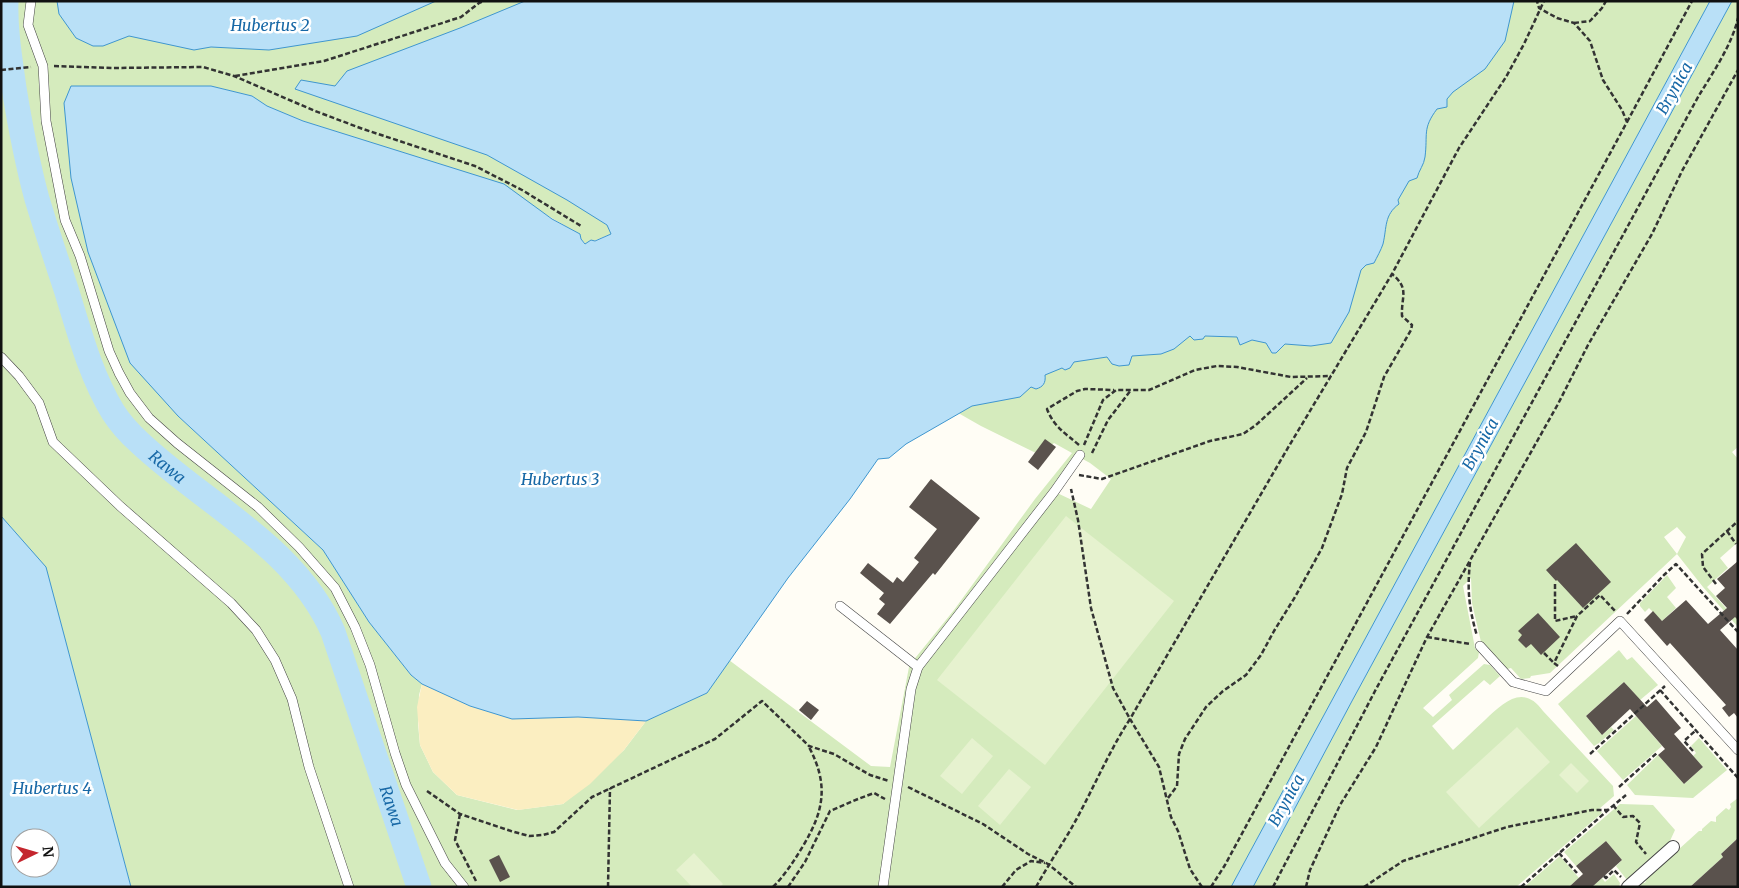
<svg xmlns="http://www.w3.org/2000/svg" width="1739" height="888" viewBox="0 0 1739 888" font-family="Merriweather,serif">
<rect width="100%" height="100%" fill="#fffdf5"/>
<!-- green -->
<g fill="#d5ebbd" fill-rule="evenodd">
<path d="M12,1H1710L1231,887H422L400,827L338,636L322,604L305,578L253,526L184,473L132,428L110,401L96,372L40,195L14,68ZM211,86L252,96L267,106L303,121L474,175L501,188L579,234L581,239L586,244L611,234L607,225L603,223L700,266L981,426L1040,455L1054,443L1072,453L1035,499L954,610L912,662L909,667L890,767L871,766L729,660L707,693L646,721L624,750L563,804L517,810L457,795L433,772L420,745L418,724L419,695L422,684L411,675L369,622L323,550L178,416L197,87ZM1079,457L1090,463L1111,479L1091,509L1055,492Z"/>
<path d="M1732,1H1738V447L1732,452L1738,459V542L1720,558L1728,568L1707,587L1734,617L1738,614V627L1703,587L1677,554L1550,673L1531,676L1530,678L1521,679L1511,668L1507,669L1481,642L1472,603L1471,578L1463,586L1475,648L1479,652L1478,658L1423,708L1433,717L1452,700L1449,695L1484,664L1490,665L1500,676L1490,685L1484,680L1432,726L1453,750C1464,740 1474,730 1485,720C1503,703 1523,683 1543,711L1613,786L1614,796L1599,809L1602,813L1516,887H1253L1352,701ZM1677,527L1686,537L1677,554L1664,537Z"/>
<path d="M1,43L18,142L37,213L95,389L111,417L125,434L243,531L293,577L317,610L331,640L414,887H131L46,568L1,516Z"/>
<path d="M1667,575L1676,588L1667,597L1676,608L1662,621L1649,608L1645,612L1640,606V603Z"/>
<path d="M1619,650L1627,660L1632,657L1658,685L1640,700L1624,682L1586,716L1602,735L1611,727L1614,730L1599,743L1594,746L1558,704Z"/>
<path d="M1636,716L1662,746L1623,780L1597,751Z"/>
<path d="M1699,738L1727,770L1693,798L1635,795L1627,785L1658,755L1684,784L1703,767L1693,756L1696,753L1691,746Z"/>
<path d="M1738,798V838L1721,854L1723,857L1690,887H1640L1639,884L1642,882L1645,883L1647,878L1699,831H1702V829L1711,821L1716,822V817L1726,808L1729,810L1731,807L1730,804Z"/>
<path d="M1620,804L1653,805L1675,830L1669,843L1627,880L1616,866L1622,860L1606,841L1576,866L1564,852Z"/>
<path d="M1560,856L1579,878L1569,887H1524Z"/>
<path d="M1614,874L1620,883L1619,887L1593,886L1602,878L1605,882Z"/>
</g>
<!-- sand -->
<path fill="#fbeec1" d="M422,684L470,706L512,719L578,717L646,721L624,750L590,784L563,804L518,810L457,795L433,772L420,745L417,707Z"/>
<!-- pitch -->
<g fill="#e6f2cf">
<path d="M1066,516L1174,601L1045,765L937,680Z"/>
<path d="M1517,727L1550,762L1479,828L1446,792Z"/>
<path d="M972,738L993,756L962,794L940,776Z"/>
<path d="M1571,763L1589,781L1577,793L1559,775Z"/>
<path d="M1009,769L1031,787L1000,825L978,806Z"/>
<path d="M694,853L723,884L720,887H692L676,870Z"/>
</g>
<!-- water -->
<g fill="#b9e0f7" stroke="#3f96cf" fill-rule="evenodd">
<path d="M57,1H436L357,36L269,50L211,47L194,50L129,36L103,46H93L76,38L59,14Z"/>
<path d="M525,1H1514L1505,41L1485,69L1453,92L1447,99V107L1437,109C1422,129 1428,134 1425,157C1424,165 1419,170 1417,178L1409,181L1398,200L1399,204C1384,215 1387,227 1383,244C1381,250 1377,257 1374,263L1366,265L1361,270L1349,312L1331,343L1311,346L1285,344L1276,353H1272L1266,343L1252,340L1240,345L1237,337L1205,336L1203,339L1194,340L1190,336L1174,349L1161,354L1132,356L1129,365L1119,366L1112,364L1107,357L1074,362L1070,368L1065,370L1062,368L1045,375C1046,383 1043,387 1036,389L1031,387L1020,397L972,406L906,444L889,458L878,459L850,499L788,578L707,693L646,721L578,717L512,719L470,706L422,684L411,675L369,622L323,550L178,416L130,363L88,252L71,178L64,103L71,86H211L252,96L267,106L303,121L504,184L552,219L580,234L581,239L585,244L591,240L595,241L611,234L607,225L567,200L487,155L295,89L301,80L335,86L347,71L460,28Z"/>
<path d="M1710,1H1732L1352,701L1253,887H1231Z"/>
<path d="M1,516L46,567L131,887H1ZM20,838H50V868H20Z"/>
</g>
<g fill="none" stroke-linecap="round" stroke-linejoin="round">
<!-- river -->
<path stroke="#b9e0f7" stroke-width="25" id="s1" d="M6,1C5,30 10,59 14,88C20,125 27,162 37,199C46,229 56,259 66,289C79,331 90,374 113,412C120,423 130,434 140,443C205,504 296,547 333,632L419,887"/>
</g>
<!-- building -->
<g fill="#5a524d">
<path d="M1045,439L1056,447L1038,470L1028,462Z"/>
<path d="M931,479L980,518L935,575L933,573L890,624L877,614L885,604L879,599L884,593L860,573L868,563L893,583L897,577L903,582L919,562L914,558L937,529L909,507Z"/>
<path d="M1576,543L1611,582L1583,608L1557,580L1556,581L1546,570Z"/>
<path d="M1738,561V620L1735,617L1720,630L1738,650V718L1734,713L1729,717L1722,708L1726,705L1670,643L1667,646L1644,620L1653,611L1662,621L1686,600L1708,624L1727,608L1716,596L1725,588L1717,579Z"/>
<path d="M1538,613L1560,637L1541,655L1531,644L1526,648L1518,640L1522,635L1518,631Z"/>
<path d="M1624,682L1647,707L1656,699L1681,728L1674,734L1703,767L1684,784L1658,755L1665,749L1630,709L1602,735L1586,716Z"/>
<path d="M807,701L819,710L811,720L799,710Z"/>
<path d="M1738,838V887H1690L1723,857L1721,854Z"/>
<path d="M1606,841L1622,860L1592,887H1569L1583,874L1576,866Z"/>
<path d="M499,855L510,877L500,882L489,860Z"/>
</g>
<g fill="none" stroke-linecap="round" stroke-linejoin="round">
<defs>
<g id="service">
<path d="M31,1L28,25L43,66L46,121L65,220L80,256L109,351L119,373L130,393L149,418L177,443L258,507L299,547L335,588L355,627L370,665L395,753L406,785L445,863L464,887"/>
<path d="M1,357L19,376L39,403L53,442L120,506L231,603L256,630L275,660L292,699L309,767L349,887"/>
<path d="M840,606L918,667"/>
<path d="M1480,646L1513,682L1546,691L1620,621L1738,750"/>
<path d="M883,887L911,689L918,667L1054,492L1080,455"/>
</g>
<path id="pedestrian" d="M1628,887L1673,847"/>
</defs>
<!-- service casing -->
<use href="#service" stroke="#444" stroke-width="10"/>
<!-- pedestrian casing -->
<use href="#pedestrian" stroke="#444" stroke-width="14"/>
<!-- path -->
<g stroke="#333" stroke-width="2.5" stroke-dasharray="5 2.5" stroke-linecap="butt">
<path d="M1574,23L1590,21L1602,8L1606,1"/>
<path d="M54,66L112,68L203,67L234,76L315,111L363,129L475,166L522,190L581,226"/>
<path d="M1,70L31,67"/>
<path d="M235,76L324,61L461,17L479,3L484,1"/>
<path d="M1627,122L1692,1"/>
<path d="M1079,445C1065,433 1054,427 1047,409L1077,391L1085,389L1114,390"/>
<path d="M1084,445L1103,400L1116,390H1149L1195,370L1217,366L1237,367L1291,377L1331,376"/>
<path d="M1092,453L1108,420L1131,390"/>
<path d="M1079,475L1102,479L1210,441L1243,434L1256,425L1307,378"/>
<path d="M1727,531L1736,544"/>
<path d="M1470,562C1467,591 1469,608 1477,636"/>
<path d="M1555,584V621L1577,616"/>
<path d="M1716,584L1703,567L1702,554L1738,521"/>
<path d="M1627,614L1664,575L1676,564L1738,632"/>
<path d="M1427,637L1470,644"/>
<path d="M1544,653L1554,663"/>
<path d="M1558,666L1554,663L1577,616L1600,595L1616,612"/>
<path d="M1660,690L1738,778"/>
<path d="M1693,751L1684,741L1695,731"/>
<path d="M1590,754L1665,686"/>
<path d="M908,787L983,824L1028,854L1048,864L1076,887"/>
<path d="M1619,787L1658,752"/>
<path d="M427,791L460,814L511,831L529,836L543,835L554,832L592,797L715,739L762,701L809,746L834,754L870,775L889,781"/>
<path d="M1168,798L1177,786L1179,754L1185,739L1206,707L1223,691L1246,675L1261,655L1274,631L1295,597L1322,548L1342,494L1347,468L1366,432L1384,377L1411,330L1412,325L1402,316C1401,296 1410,289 1392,274"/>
<path d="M1613,805L1623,817L1633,816L1640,823L1636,842L1646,854"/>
<path d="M460,814L455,840L476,881"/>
<path d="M1559,853L1577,873"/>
<path d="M1604,876L1606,878L1614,870L1621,877"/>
<path d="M608,887L610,788"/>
<path d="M773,887C785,875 794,861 803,846C824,811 829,785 809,747"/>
<path d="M788,887L805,862L830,811L858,799L874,793L885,799"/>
<path d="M1002,887L1016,870L1031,861L1045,863"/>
<path d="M1036,887C1046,869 1057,852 1068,834C1090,797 1106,756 1130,719L1113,688L1091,608L1078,520L1071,489"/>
<path d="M1202,887L1190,869L1178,831L1171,817L1159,767L1130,719L1289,446L1392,274L1459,148L1506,77L1524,44L1544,1"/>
<path d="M1211,887L1225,865L1627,122L1622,110L1603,80L1590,41L1574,23L1557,18L1539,8L1537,1"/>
<path d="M1273,887L1375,691L1698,97C1712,74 1732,45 1738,18"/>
<path d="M1306,887L1310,870L1340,805L1376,747L1427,637L1558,404L1588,345L1652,234L1682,171L1738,70"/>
<path d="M1364,887L1403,861L1507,827L1592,810H1608"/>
<path d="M1521,887L1608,810L1626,795"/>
</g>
<!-- service -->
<use href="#service" stroke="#fff" stroke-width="9"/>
<!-- pedestrian -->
<use href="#pedestrian" stroke="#fff" stroke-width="12"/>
</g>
<g text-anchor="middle" stroke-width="5" stroke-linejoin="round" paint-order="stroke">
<!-- water labels -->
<g font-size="16" font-style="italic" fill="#1768a6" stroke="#fff">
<text x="270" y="31">Hubertus 2</text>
<text transform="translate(1674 88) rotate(-61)" y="6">Brynica</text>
<text transform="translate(1480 444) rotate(-61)" y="6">Brynica</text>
<text dy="6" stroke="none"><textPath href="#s1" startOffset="505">Rawa</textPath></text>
<text x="560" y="485">Hubertus 3</text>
<text x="52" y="794">Hubertus 4</text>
<text transform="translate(1286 800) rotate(-61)" y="6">Brynica</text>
<text dy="6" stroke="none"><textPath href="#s1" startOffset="925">Rawa</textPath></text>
</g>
</g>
<!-- border -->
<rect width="1739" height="888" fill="none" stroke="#111111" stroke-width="5"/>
<!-- north arrow -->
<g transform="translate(35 853) rotate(85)"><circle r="24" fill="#ffffff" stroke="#a0a0a0"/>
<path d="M0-4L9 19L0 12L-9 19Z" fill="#c4262e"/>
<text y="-8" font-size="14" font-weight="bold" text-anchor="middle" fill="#111111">N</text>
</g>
</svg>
